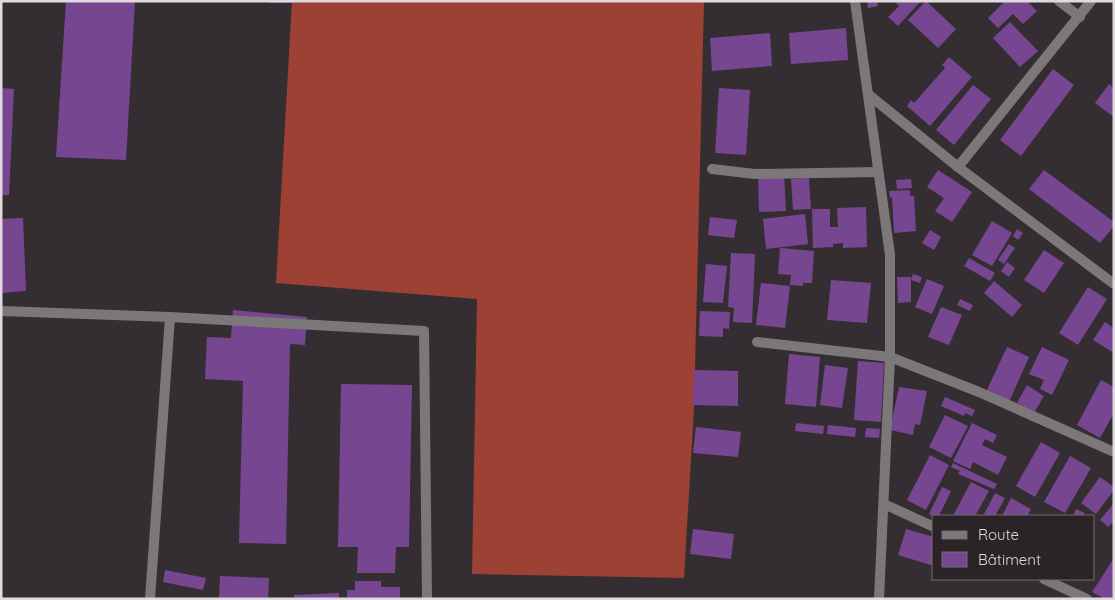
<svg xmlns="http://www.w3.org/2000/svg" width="1115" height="600" viewBox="0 0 1115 600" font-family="Quicksand,sans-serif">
<rect width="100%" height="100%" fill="#342e32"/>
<!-- forest -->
<path fill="#9c4134" d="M292,1H704L694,408L684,578L472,574L477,299L276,283Z"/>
<!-- building -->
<g fill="#764790">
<path d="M66,1H135L126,160L56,157Z"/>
<rect x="269" y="1" width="28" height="2"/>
<path d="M867,1H877L878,6L868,8Z"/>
<path d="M894,1H919L920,2L898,26L888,17L899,6Z"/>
<path d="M926,1L956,29L938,48L908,20Z"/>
<path d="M1005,1H1027L1037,11L1023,24L1013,14L998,28L988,18Z"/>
<path d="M1010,22L1038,51L1020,67L993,38Z"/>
<path d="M846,28L848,60L791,64L789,33Z"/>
<path d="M770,33L772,66L712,71L710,38Z"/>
<path d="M949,57L972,77L930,126L907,106L911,100L914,103L945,68L942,65Z"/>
<path d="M1053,69L1074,85L1021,156L1000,140Z"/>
<path d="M1109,84L1114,88V117L1095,103Z"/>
<path d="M973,85L991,99L954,145L936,130Z"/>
<path d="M1,88L14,89L9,195H1Z"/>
<path d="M719,88L750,90L746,155L715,153Z"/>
<path d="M938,170L972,192L952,222L935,211L944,198L927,187Z"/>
<path d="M1044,170L1114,222V226L1100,243L1029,189Z"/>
<path d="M784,174L786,211L759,212L758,175Z"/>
<path d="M809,178L811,209L793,210L791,179Z"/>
<path d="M911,179L912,188L897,189L896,180Z"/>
<path d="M910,190V196H914L916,231L894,233L892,197L890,198L889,191Z"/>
<path d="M866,207L867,247L843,248V243L833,244V247L813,248L812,209H830V227H838L837,208Z"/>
<path d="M805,214L808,244L766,249L763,219Z"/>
<path d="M710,217L737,220L734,238L708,235Z"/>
<path d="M23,218L26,291L1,293V219Z"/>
<path d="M992,221L1012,233L992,266L972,255Z"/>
<path d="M1017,229L1023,233L1018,240L1013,236Z"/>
<path d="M930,230L941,237L934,250L922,243Z"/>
<path d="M1009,244L1015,248L1004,264L998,260Z"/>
<path d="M780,248L814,251L812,283H803V286L790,285L791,275L778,274Z"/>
<path d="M1044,250L1064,263L1044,293L1024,280Z"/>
<path d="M731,253L755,254L752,323L733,322L734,308L728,307Z"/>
<path d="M969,258L995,273L990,281L964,266Z"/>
<path d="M1007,262L1015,268L1009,277L1001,271Z"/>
<path d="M706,264L727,266L723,303L703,302Z"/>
<path d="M913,274L922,277L920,283L911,280V302L898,303L897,277H911V280Z"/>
<path d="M927,279L944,286L932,314L915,307Z"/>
<path d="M831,280L871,283L867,323L827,320Z"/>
<path d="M994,281L1022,305L1012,317L984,293Z"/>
<path d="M761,283L790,286L785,328L756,325Z"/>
<path d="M1088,287L1107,299L1078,345L1059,333Z"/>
<path d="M960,299L973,305L970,311L957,305Z"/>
<path d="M941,307L962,315L949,345L928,337Z"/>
<path d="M233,310L307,317L305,345L290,344L286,544L239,543L243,381L205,379L207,337L231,338Z"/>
<path d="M700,311L730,312L729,329L723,328V337L699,336Z"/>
<path d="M1105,322L1114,328V353L1093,340Z"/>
<path d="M1007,347L1029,357L1009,402L986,392Z"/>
<path d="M1042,347L1069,360L1052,395L1040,389L1044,380L1029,374Z"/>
<path d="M789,354L820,357L816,407L785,404Z"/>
<path d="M858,361L884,363L881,422L854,420Z"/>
<path d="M825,365L848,368L842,408L820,405Z"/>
<path d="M694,370L738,371V406L693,405Z"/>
<path d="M1101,380L1114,387V413L1100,438L1077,425Z"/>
<path d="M341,384L412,385L409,547H396L395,573H357L358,547H338Z"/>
<path d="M1027,385L1044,396L1034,413L1017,403Z"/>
<path d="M899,387L927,391L920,425L915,424L913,435L890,430Z"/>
<path d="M945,397L975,410L972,416L965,413L964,416L941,406Z"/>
<path d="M945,415L968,426L951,458L929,447Z"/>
<path d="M796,423L824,426L823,434L795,431Z"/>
<path d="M972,423L997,435L993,443L985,439L982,445L1007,457L998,475L973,462L970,469L953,461Z"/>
<path d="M828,425L856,428L855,437L827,434Z"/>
<path d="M696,427L741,432L738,457L693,453Z"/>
<path d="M866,428L880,429L879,438L865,437Z"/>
<path d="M1041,442L1060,453L1035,497L1016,486Z"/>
<path d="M930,455L949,465L926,510L907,500Z"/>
<path d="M1070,456L1091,468L1065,513L1044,502Z"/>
<path d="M953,463L997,484L994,489L958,474L960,471L951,467Z"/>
<path d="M1100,477L1114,487V490L1096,514L1081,503Z"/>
<path d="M971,482L989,491L975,516H953Z"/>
<path d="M942,487L951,491L939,516H934L929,514Z"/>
<path d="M995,493L1005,498L995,516H983Z"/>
<path d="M1011,498L1031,509L1027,516H1002Z"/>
<path d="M1114,503V521L1108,527L1100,520Z"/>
<path d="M1076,509L1085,513L1083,516H1073Z"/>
<path d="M693,529L734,534L731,559L690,554Z"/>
<path d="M906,529L934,537V566L898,555Z"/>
<path d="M1114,558V599H1105L1092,592Z"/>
<path d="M165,570L206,578L203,590L163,582Z"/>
<path d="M220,576L269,578L268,599H219Z"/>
<path d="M355,581H381V587H400V599H347V590H355Z"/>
<path d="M339,593V599H294V595Z"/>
</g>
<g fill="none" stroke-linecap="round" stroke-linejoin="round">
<!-- street -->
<g stroke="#7c7879" stroke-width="10">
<path d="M855,1L890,255V357L879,599"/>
<path d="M1059,1L1080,17"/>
<path d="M869,95L958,167L1114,284"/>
<path d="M958,167L1091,1"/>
<path d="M712,169L755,174L878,172"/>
<path d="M1,311L170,317L424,331L427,599"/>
<path d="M757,342L890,357L979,392L1114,452"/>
<path d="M884,504L934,527"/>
<path d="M1044,579L1087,599"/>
<path d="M150,599L170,317"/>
</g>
</g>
<!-- border -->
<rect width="1115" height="600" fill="none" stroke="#dedadd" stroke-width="5"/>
<!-- legend -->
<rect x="932" y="515" width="162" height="65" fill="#2a2428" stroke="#726d70"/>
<rect x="942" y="531" width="25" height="8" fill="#7c7879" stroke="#726d70"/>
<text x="978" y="540" font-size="15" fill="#dedadd">Route</text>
<rect x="942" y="552" width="25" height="15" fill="#764790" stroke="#726d70"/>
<text x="978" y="565" font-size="15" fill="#dedadd">Bâtiment</text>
</svg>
